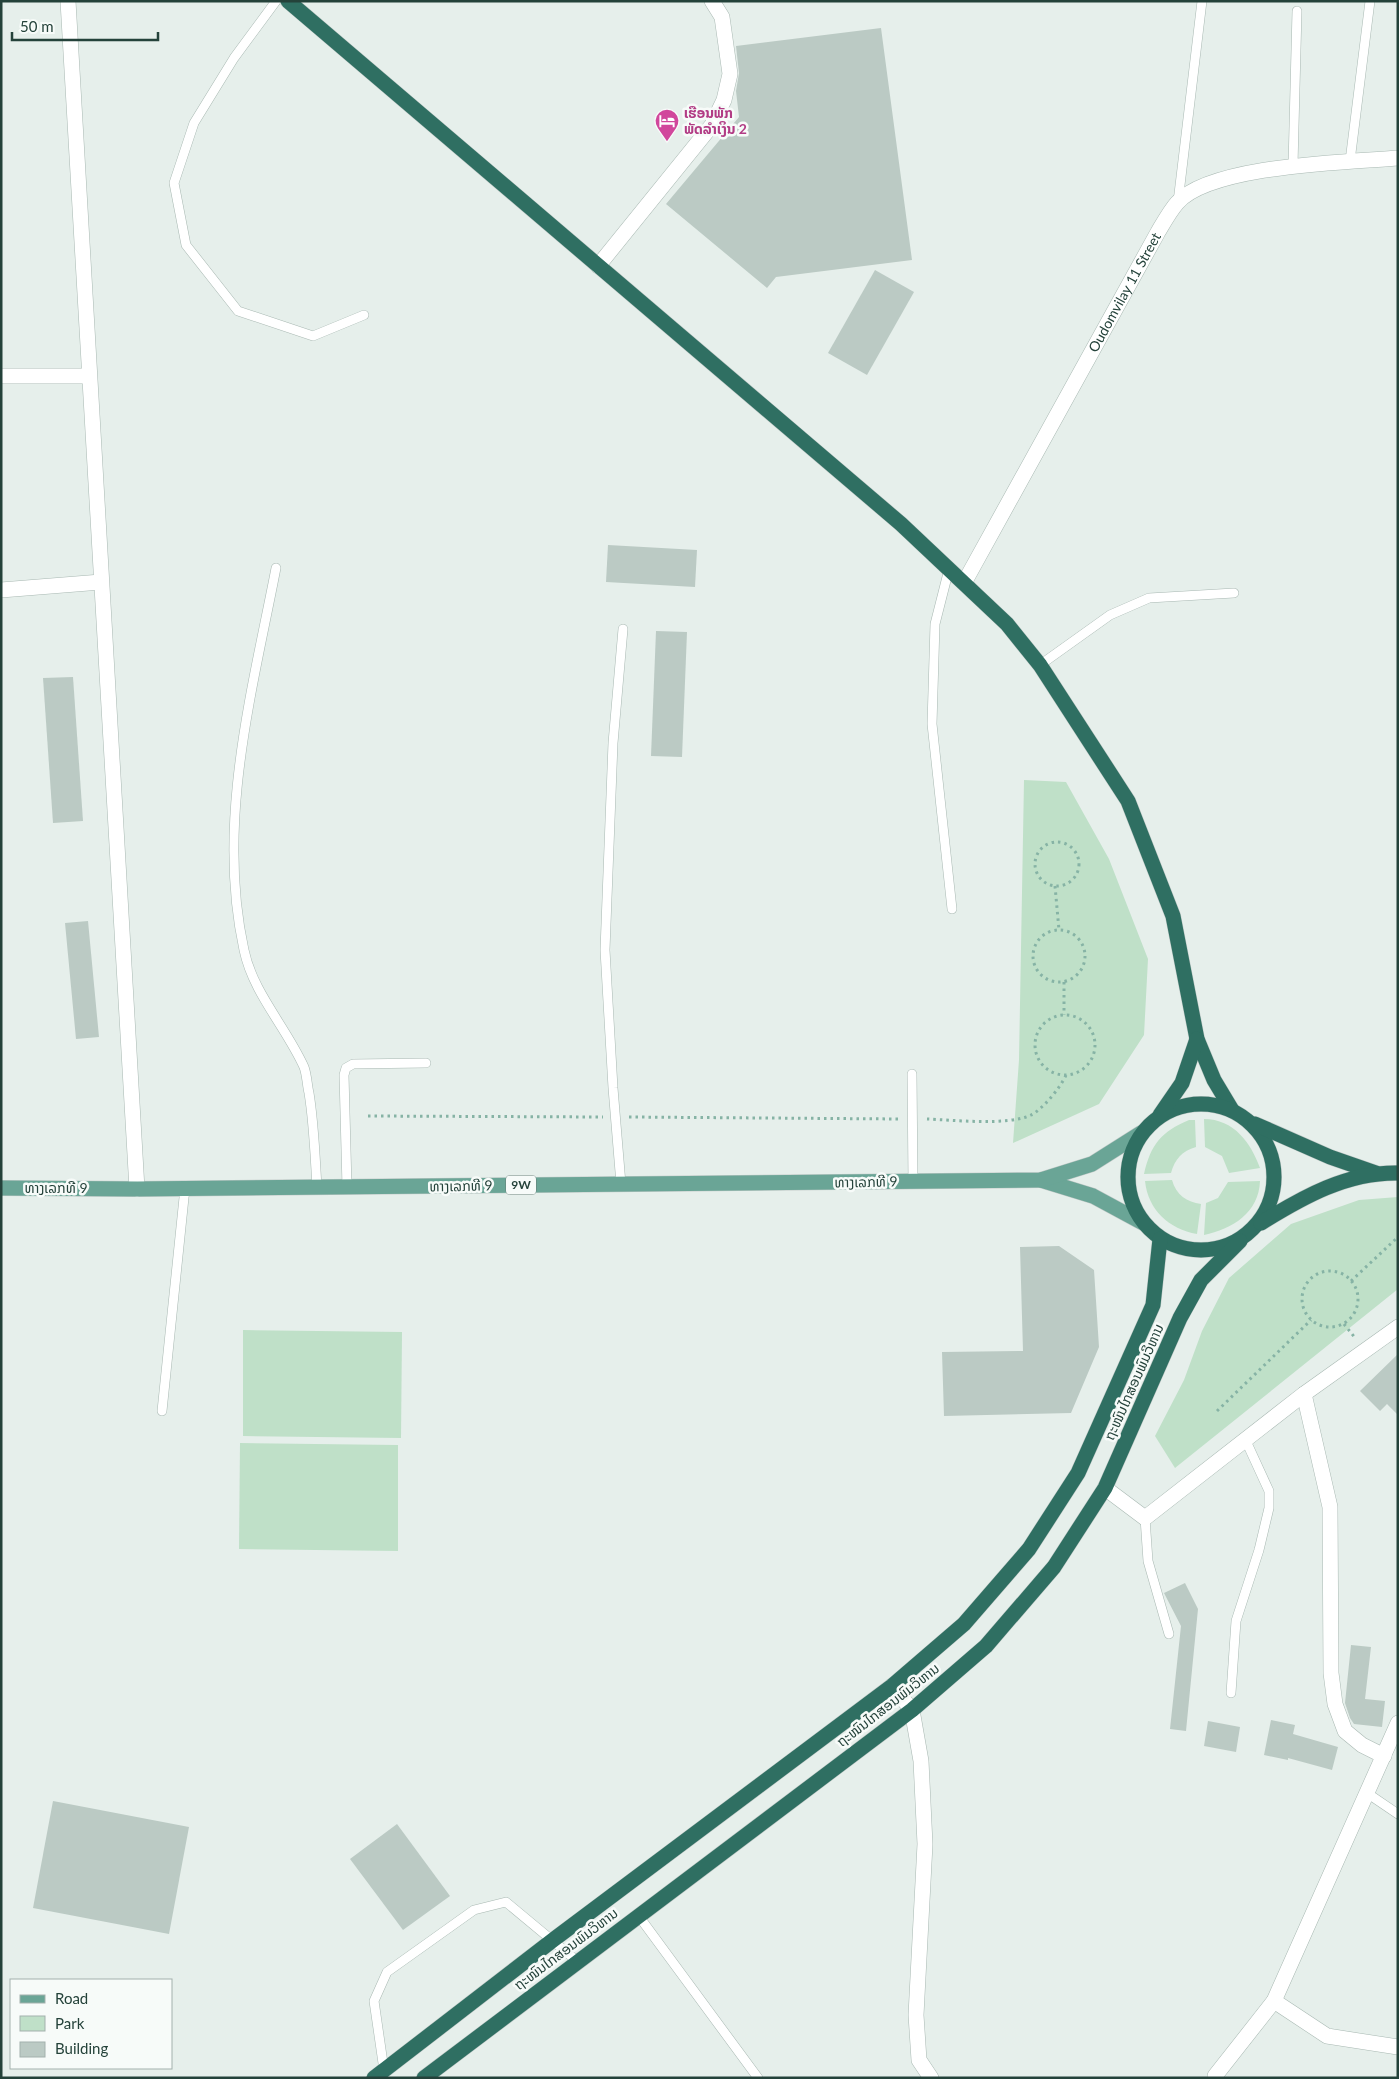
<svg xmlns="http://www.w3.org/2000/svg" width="1399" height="2079" viewBox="0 0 1399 2079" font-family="Lato,'Noto Sans Lao',sans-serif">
<rect width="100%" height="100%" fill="#e6efeb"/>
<!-- green -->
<g fill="#bfe0c8">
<path d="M1024,780L1066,782L1109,859L1148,959L1144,1035L1099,1104L1013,1143L1019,1060Z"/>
<path d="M1204,1119C1234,1119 1251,1143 1260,1168L1229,1173L1222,1156L1205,1147Z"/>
<path d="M1189,1120H1195L1196,1147C1182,1151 1175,1159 1171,1173L1144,1174C1151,1144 1161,1132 1189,1120Z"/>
<path d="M1172,1180C1176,1195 1187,1202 1201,1204L1197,1234C1169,1229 1148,1210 1145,1181Z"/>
<path d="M1260,1181C1259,1213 1232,1229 1204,1235L1206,1203L1218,1198L1228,1182Z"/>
<path d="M1398,1197V1289L1175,1468L1155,1436L1184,1380L1202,1331L1229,1278L1291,1224L1359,1200Z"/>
<path d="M243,1330L402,1332L401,1438L243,1436Z"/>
<path d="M240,1443L398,1445V1551L239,1549Z"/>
</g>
<!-- building -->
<g fill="#bbcac4">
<path d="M881,28L912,260L776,277L767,288L666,204L739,117L736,91L739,73L736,46Z"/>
<path d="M875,270L914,292L867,375L828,353Z"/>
<path d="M608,545L697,550L695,587L606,582Z"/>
<path d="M656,631L687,632L682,757L651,756Z"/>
<path d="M73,677L83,821L53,823L43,678Z"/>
<path d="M88,921L99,1037L76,1039L65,923Z"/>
<path d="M1059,1246L1094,1270L1099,1347L1071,1413L944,1416L942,1352L1023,1351L1020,1247Z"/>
<path d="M1398,1354V1415L1387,1404L1380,1411L1360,1391Z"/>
<path d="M1185,1583L1198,1609L1186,1731L1170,1729L1181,1626L1164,1593Z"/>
<path d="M1351,1645L1371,1647L1365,1699L1385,1701L1382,1727L1354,1724L1350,1718L1345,1703Z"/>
<path d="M1271,1720L1295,1725L1293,1734L1338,1747L1332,1770L1288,1758V1760L1264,1755Z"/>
<path d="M1208,1721L1240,1727L1236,1752L1204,1746Z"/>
<path d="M53,1801L189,1827L169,1934L33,1908Z"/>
<path d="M397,1824L450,1896L403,1930L350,1859Z"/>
</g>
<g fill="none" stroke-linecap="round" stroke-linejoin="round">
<defs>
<g id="lane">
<path d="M276,1L234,58L194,123L174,183L186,245L238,311L313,336L364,315"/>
<path d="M1350,161L1370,1"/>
<path d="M1293,165L1297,11"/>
<path d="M1178,202L1202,1"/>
<path d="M276,568C252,692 216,823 244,950C253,993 286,1027 304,1067C307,1075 307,1085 309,1093C314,1124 315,1156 317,1187"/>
<path d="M949,569L935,624L932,724L952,909"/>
<path d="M1040,665L1110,615L1149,598L1234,593"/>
<path d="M912,1074L913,1182"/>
<path d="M621,1184L613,1088L605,950L613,743L623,629"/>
<path d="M347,1187L344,1075L346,1068L353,1064L426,1063"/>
<path d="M162,1411L185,1188"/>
<path d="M1145,1518L1148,1561L1169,1634"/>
<path d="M1231,1693L1236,1621L1259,1550L1269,1508V1491L1246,1441"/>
<path d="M1367,1793L1398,1814"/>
<path d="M638,1915L758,2078"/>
<path d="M384,2070L374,2001L387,1972L474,1910L506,1902L577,1961"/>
</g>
<g id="street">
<path d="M68,1L137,1189"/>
<path d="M598,266L712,125L724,100L730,74L722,17L712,1"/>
<path d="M1,376H89"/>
<path id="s1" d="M964,583L1158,232C1164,222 1170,211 1177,203C1210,165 1348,162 1398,158"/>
<path d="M1,590L101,582"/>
<path d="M1304,1394L1330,1507L1331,1673L1335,1704L1345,1731L1362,1745L1384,1756"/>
<path d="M1105,1488L1145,1518L1304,1394L1398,1327"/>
<path d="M892,1686L912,1710L921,1761L925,1844L916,2015L919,2060L931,2078"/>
<path d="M1274,2001L1327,2036L1398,2047"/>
<path d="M1215,2076L1274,2001L1398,1723"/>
</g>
<g id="primary">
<path d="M1041,1180L1093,1196L1143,1223"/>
<path d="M1,1188L137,1189L1041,1180L1092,1164L1141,1133"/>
</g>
<g id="highway">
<path d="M288,1L901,524L1007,624L1040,665L1128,801L1173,916L1197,1039L1214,1080L1232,1110"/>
<circle cx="1201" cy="1177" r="73"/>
<path d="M1160,1115L1182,1083L1197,1039"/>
<path d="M1255,1124L1330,1157L1376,1173"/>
<path d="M1261,1223C1303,1197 1347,1172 1398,1173"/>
<path d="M374,2078L553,1940L892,1686L964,1624L1029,1549L1078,1473L1153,1305L1160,1239"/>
<path d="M424,2078L912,1710L986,1646L1054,1567L1105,1488L1180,1318L1201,1280L1240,1241"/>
</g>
</defs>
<!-- lane casing -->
<use href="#lane" stroke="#a8b8b2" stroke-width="10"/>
<!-- street casing -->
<use href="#street" stroke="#a8b8b2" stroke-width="16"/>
<!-- primary casing -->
<use href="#primary" stroke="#c2cac8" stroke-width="16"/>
<!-- highway casing -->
<use href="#highway" stroke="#c2cac8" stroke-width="16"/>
<!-- path -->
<g stroke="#86b3a5" stroke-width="3" stroke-dasharray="2.5 4" stroke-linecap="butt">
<circle cx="1057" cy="864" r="22"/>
<path d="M1055,886L1059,930"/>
<circle cx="1059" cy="956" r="26"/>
<path d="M1064,982V1015"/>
<circle cx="1065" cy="1045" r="30"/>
<path d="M368,1116L603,1117"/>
<path d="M629,1117L900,1119"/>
<path d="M927,1119C952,1120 1009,1126 1031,1115C1042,1110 1061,1087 1066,1075"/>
<circle cx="1330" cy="1299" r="28"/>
<path d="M1351,1281L1398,1237"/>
<path d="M1344,1324L1356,1339"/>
<path d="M1217,1411L1311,1320"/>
</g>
<!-- lane -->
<use href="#lane" stroke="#fff" stroke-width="9"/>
<!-- street -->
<use href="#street" stroke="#fff" stroke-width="15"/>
<!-- primary -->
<use href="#primary" stroke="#6aa596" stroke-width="15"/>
<!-- highway -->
<use href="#highway" stroke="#2f6f62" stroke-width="15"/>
</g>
<!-- icons -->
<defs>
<symbol id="hotel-pin" viewBox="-11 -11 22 30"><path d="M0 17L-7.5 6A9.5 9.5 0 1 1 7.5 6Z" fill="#d1479c" stroke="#f7fbf9"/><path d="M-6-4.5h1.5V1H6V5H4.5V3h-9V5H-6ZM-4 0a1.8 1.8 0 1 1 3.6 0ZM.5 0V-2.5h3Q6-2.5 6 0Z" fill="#fff"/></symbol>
</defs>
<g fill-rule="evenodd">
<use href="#hotel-pin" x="653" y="107" width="28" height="38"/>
</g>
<g text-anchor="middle" stroke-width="5" stroke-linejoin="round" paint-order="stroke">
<!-- shield labels -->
<rect fill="#f7fbf9" stroke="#637a73" stroke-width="1" x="506" y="1175.5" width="30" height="19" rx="4"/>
<g font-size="12" font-weight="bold" fill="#24423a">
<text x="521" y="1189">9W</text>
</g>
<!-- hotel labels -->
<g font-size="14" font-weight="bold" fill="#b23c85" stroke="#f7fbf9" text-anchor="start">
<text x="684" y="118">ເຮືອນພັກ<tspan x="684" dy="16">ພັດລຳເງິນ 2</tspan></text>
</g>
<!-- street labels -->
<g font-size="14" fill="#24423a" stroke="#f7fbf9">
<text dy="5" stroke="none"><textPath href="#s1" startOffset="332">Oudomvilay 11 Street</textPath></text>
<text transform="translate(866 1182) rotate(-1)" y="5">ທາງເລກທີ 9</text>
<text transform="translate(461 1186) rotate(-1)" y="5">ທາງເລກທີ 9</text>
<text x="56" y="1193">ທາງເລກທີ 9</text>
<text transform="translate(1134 1382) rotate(-66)" y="5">ຖະໜົນໄກສອນພົມວິຫານ</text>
<text transform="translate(888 1705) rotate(-38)" y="5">ຖະໜົນໄກສອນພົມວິຫານ</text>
<text transform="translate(566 1949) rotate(-37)" y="5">ຖະໜົນໄກສອນພົມວິຫານ</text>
</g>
</g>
<!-- border -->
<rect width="1399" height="2079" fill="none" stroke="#24423a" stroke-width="5"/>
<!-- legend -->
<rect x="10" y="1979" width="162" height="90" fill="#f7fbf9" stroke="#a3b1ad"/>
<rect x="20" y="1995" width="25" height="8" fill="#6aa596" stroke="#a3b1ad"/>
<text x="55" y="2004" font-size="15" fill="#24423a">Road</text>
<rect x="20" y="2016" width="25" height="15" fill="#bfe0c8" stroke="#a3b1ad"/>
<text x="55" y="2029" font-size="15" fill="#24423a">Park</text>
<rect x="20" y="2042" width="25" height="15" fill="#bbcac4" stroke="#a3b1ad"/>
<text x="55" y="2054" font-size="15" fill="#24423a">Building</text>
<!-- scale -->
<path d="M12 32v8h146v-8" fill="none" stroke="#24423a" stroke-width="2.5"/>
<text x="20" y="32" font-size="15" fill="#24423a" stroke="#f7fbf9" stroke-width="4" paint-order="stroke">50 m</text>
</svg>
